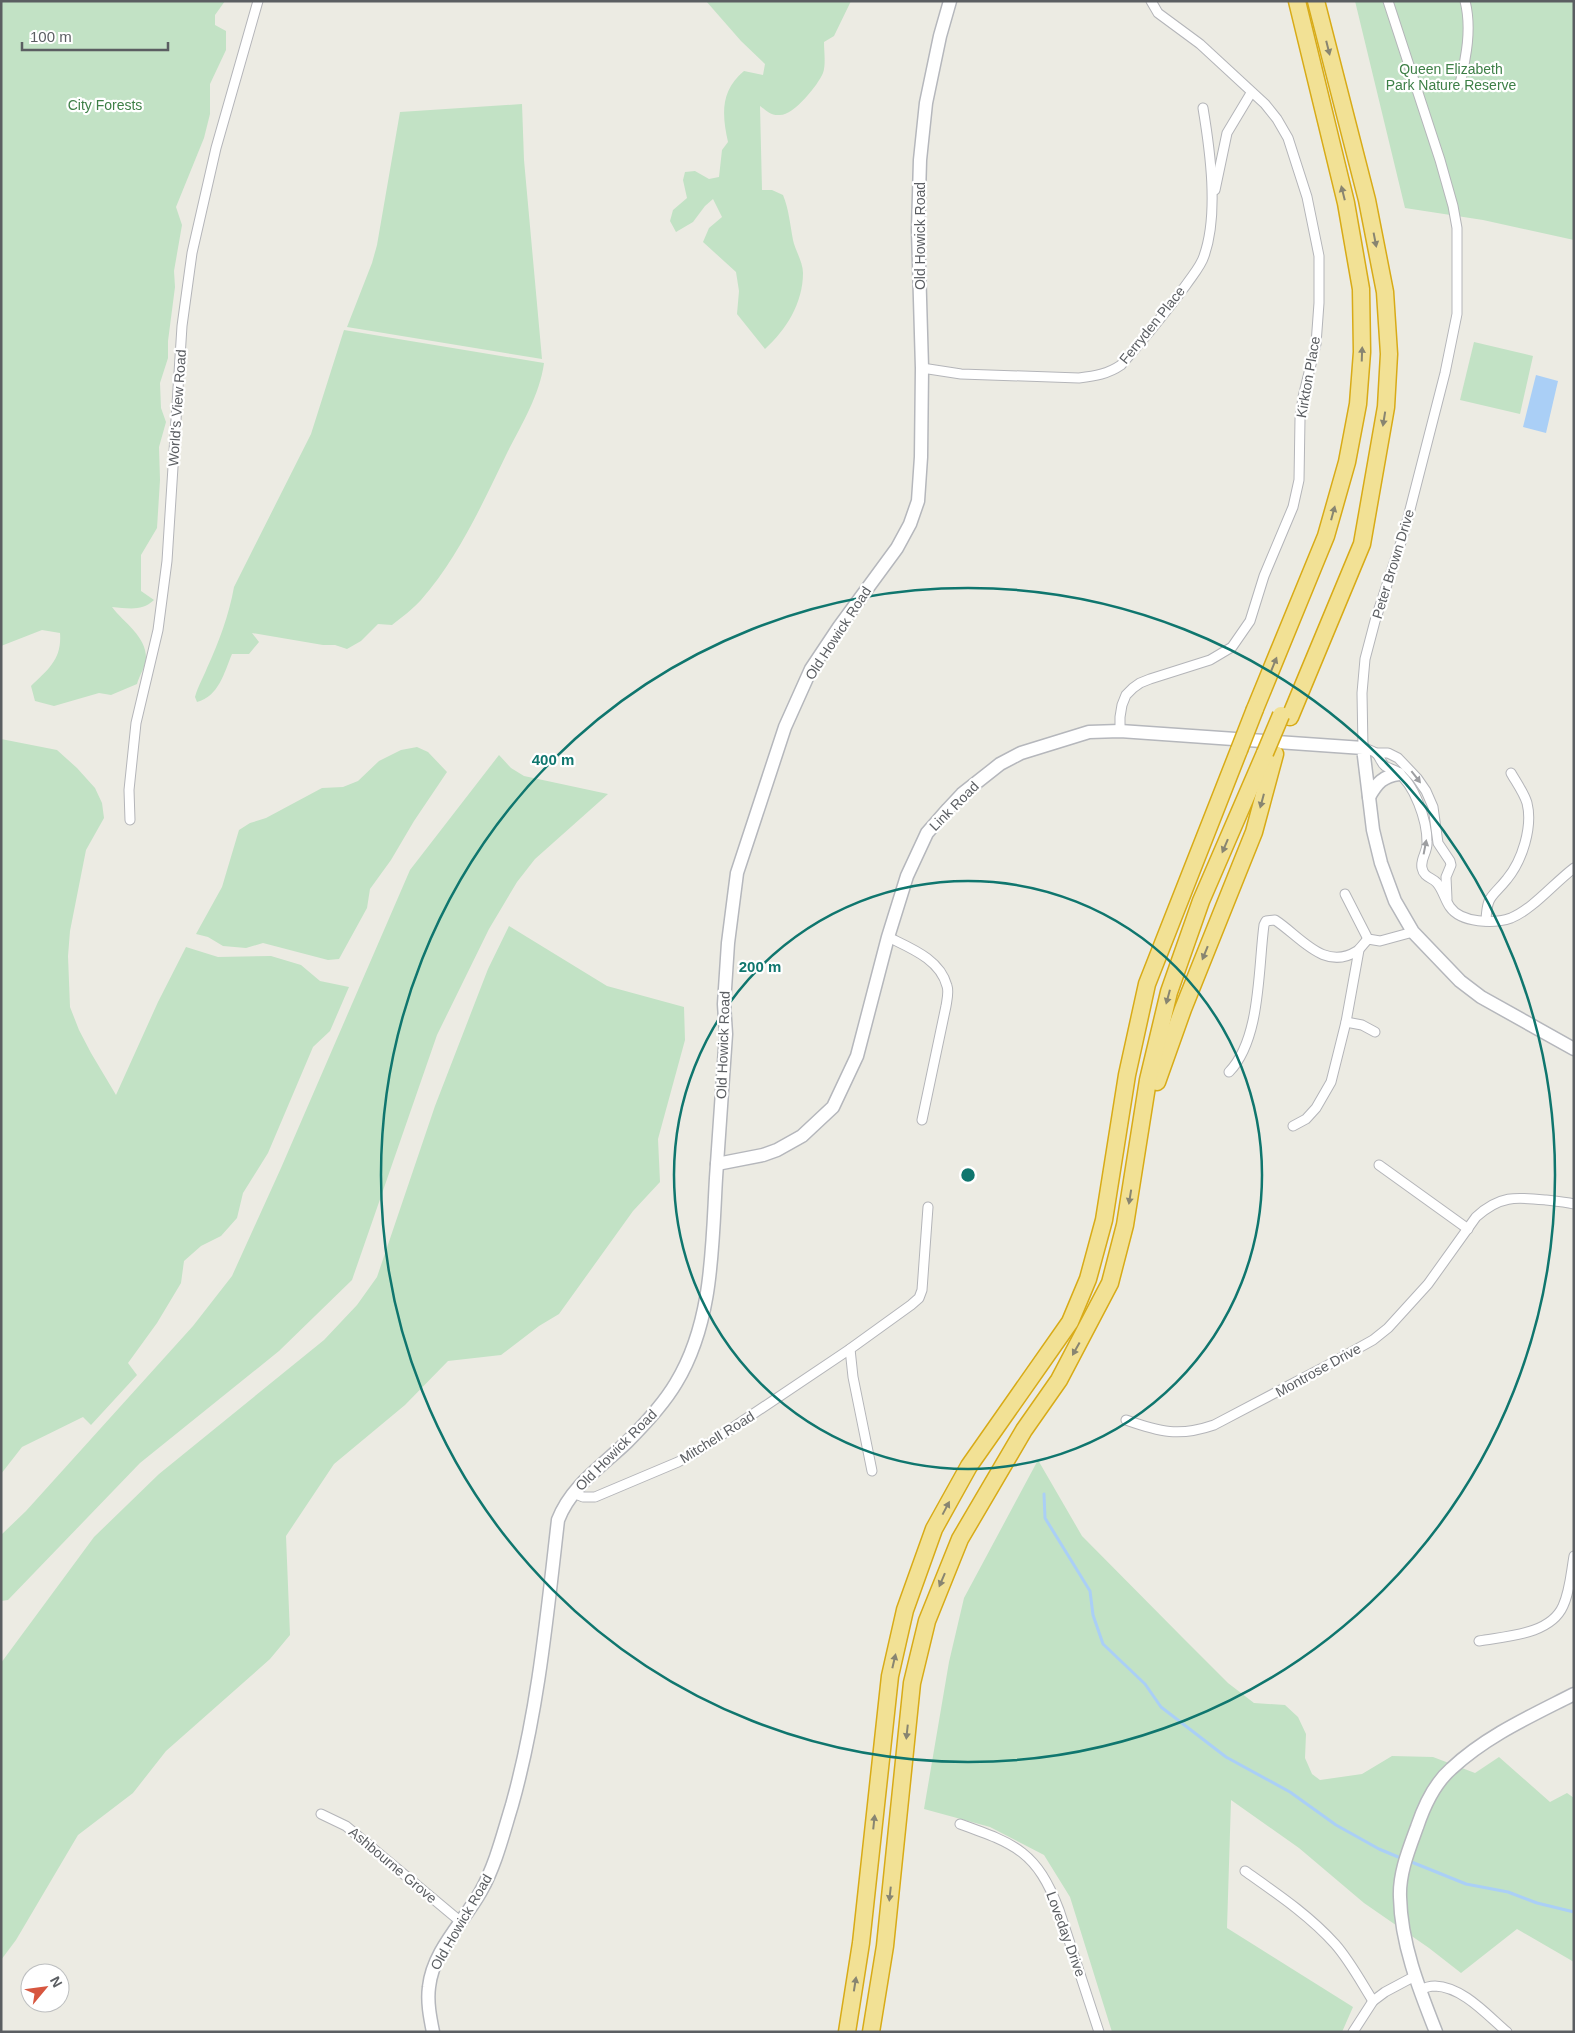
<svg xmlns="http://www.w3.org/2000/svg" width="1575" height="2033" viewBox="0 0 1575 2033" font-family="Arial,sans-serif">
<rect width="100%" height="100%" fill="#ecebe3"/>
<!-- green -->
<g fill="#c2e2c5">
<path d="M1,1H225L215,15V25L226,31V50L210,84V114L204,138L176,207L182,225L174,271L175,287L168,341V358L160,383L161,408L166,422L159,447L160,480L157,528L141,555V591L154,600C141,612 128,608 112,607C124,623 146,636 146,658C146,666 139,676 137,684L111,695L99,693L54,706L35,701L31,686C49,669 62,659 60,633L42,630L1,646Z"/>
<path d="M706,1H851L834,36L824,42C824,51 826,65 823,73C818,85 794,115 780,115C771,116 766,110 760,106L762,190H772L783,195C789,210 790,224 793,240C795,250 803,262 803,273C803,303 786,330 765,349L737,314L739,291L736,272L703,242L709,228L722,217L713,199L705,206L693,222L676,232L670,221L673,210L687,198L683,180L685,172L695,171L709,179L719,177L722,150L728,142C722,115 720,91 744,71L763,75L765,64L741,41Z"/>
<path d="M1355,1H1574V240L1483,220L1405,208Z"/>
<path d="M522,104L524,160L542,359L347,327L372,263L377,245L400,112Z"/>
<path d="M344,330L544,363C540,394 522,424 508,451C483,502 459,557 421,600C413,609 402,617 392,625L378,624L361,641L347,649L335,645H323L252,633L259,642L249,654H232C224,673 219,696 197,702L195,697C198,686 203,678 207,668C219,642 229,615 234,587L311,434Z"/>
<path d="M1474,342L1533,356L1520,414L1460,400Z"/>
<path d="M1,739L57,750L77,768L95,788L102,803L104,818L86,850L70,931L68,956L70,1007L79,1030L91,1053L116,1095L158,1002L186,947L218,957L271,956L301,965L320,981L349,987L330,1031L313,1047L268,1153L243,1193L237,1218L221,1236L201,1246L184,1261L181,1283L157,1323L128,1363L137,1375L91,1425L83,1417L22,1447L1,1474Z"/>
<path d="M417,747L428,752L447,772L414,821L391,860L370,889L367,908L339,959L328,960L263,943L246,948L223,946L208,937L196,934L222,887L239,830L250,823L266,818L322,788L343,787L358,781L379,761L401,750Z"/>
<path d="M499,755L511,768L524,776L608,794L535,859L517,882L489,929L437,1035L352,1280L279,1351L140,1463L8,1600L1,1601V1535L26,1511L193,1326L232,1276L281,1168L410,870Z"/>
<path d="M509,926L607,986L684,1007L685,1040L658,1139L660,1182L633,1211L559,1314L539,1326L501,1355L448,1361L405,1405L334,1464L286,1536L290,1635L270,1659L166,1751L133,1793L78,1835L16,1940L1,1960V1663L94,1537L159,1474L324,1340L357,1305L377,1277L435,1106L488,969Z"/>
<path d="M1038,1460L1082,1536L1184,1639L1228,1683L1254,1703L1285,1705L1298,1717L1306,1734L1305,1758L1312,1774L1320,1780L1362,1774L1392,1756L1433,1757L1475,1773L1499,1757L1550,1802L1567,1793L1574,1798V1962L1517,1929L1461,1973L1429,1948L1364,1903L1299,1848L1231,1800L1227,1928L1353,2007L1342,2032H1112L1070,1897L1044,1855L990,1827L924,1809L949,1662L964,1598Z"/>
</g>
<!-- water -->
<path fill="#aacff6" d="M1536,375L1558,381L1546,433L1523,427Z"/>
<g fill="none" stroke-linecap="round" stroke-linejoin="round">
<!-- stream -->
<g stroke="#aacff6" stroke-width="3">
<path d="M1044,1494L1045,1518L1090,1591L1093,1615L1103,1644L1145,1684L1161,1707L1226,1757L1290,1792L1336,1825L1379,1849L1403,1859"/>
<path d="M1409,1861L1466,1884L1508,1892L1537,1903L1574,1912"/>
</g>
<defs>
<g id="street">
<path d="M1388,1L1440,160L1453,206L1457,228V314L1445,373L1404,533L1375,621L1365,659L1362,693L1363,748C1367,749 1374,751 1377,754C1380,757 1381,763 1385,766C1388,768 1392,769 1396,771C1415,784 1427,821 1427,842C1428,852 1420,858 1422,868C1424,878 1432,877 1437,883C1443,890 1445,900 1450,907C1461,923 1494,924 1511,918C1533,909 1554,883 1574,868"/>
<path d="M1460,84C1466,57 1472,29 1465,1"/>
<path d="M1215,190L1227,133L1251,93"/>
<path d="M922,368L961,374L1079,378C1095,376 1108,374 1121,365C1144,339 1166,312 1186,285C1192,276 1201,266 1204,256C1219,214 1210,150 1203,108"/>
<path d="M1120,731V717L1122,705L1126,695L1133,688L1140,683L1150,679L1210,660L1232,647L1250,621L1264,576L1293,507L1299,480L1300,419L1303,397L1316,344L1319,303V256L1307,197L1288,138L1277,119L1265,104L1200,44L1158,13L1151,1"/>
<path d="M1376,753H1388L1398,758L1417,778L1426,791L1433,807L1438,843L1450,861L1451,865L1446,877L1447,899"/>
<path d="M130,820L129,790L136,723L158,630L167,561L182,326L192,253L216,148L258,1"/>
<path d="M1345,894L1368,939L1380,941L1413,932"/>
<path d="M1486,921C1487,894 1492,898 1507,879C1522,861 1533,827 1527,803C1524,793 1516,782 1511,773"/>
<path d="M888,937C910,948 940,959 947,986C949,992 947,1000 946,1006L922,1120"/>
<path d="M1346,1022L1362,1025L1375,1032"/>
<path d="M1229,1072C1261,1039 1258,969 1264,925L1266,921L1275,920C1300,936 1324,972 1357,951C1361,948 1364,943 1368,939"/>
<path d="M1293,1126L1306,1119L1316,1108L1331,1082L1346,1022L1359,950"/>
<path d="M1379,1165L1468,1229"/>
<path d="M850,1349L853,1377L872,1471"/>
<path d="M1126,1420C1160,1432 1179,1437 1214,1425L1328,1365L1373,1340L1388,1328L1428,1284L1476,1217C1500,1195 1516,1197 1546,1200C1555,1201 1565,1202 1574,1204"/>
<path d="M573,1493L583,1497H595L678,1462L695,1453L850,1349L911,1305L919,1298L922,1290L928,1207"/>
<path d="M1479,1641C1506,1636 1550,1635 1563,1606C1570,1591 1571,1573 1574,1556"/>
<path d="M321,1814L346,1826L461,1922"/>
<path d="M960,1824C1016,1844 1037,1852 1059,1910L1099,2032"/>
<path d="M1245,1871C1276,1893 1309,1915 1335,1944C1350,1961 1361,1982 1373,2001"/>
<path d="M1420,1990C1424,1988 1430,1986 1435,1986C1463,1987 1487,2015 1507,2032"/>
<path d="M1353,2032L1373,2001L1385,1992L1415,1976"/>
</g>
<g id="secondary">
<path d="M1369,797C1377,783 1383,776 1399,774"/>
<path d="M717,1164L763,1155L777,1150L802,1136L833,1107L857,1056L888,937L907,876L927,833L948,809L962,794L1000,764L1021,753L1089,732L1120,731L1363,748L1373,830L1381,863L1395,901L1413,932L1460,981L1481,997L1574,1049"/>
<path d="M433,2032C430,2017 427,2002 429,1987C433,1950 464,1922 481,1891C496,1864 503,1834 512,1805C538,1712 547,1616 558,1520C571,1486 602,1466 627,1442C645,1424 663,1405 676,1383C713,1322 712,1248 716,1178C719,1130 723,1082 726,1034L724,1004L728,943L737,873L785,727L811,669L839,627L897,548L910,524L918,501L921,457L922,368L918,230L920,160L926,103L940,36L950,1"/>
<path d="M1436,2032C1419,1989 1401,1944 1400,1897C1399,1873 1409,1849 1417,1827C1424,1806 1434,1784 1451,1769C1486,1736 1531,1716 1574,1694"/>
</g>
<g id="highway">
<path d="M1255,709L1326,536L1347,462L1358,404L1362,352L1361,289L1346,203L1297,1"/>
<path d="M1290,717L1362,544L1386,407L1389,354L1385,292L1367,200L1316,1"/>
<path d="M1157,1082L1183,1009L1254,832L1275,754"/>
<path d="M847,2032L861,1943L890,1676L905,1610L934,1529L969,1466L1070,1322L1088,1279L1104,1220L1127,1075L1147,984L1239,750"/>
<path d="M871,2032L885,1946L912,1683L927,1621L960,1539L1024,1430L1059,1380L1110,1283L1125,1225L1148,1080L1169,992L1201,901L1265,753"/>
</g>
</defs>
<!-- street casing -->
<use href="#street" stroke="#b4b5b9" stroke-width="11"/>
<!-- secondary casing -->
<use href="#secondary" stroke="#b5b7bc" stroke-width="15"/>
<!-- highway casing -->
<use href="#highway" stroke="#d8ab17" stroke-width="19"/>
<!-- street -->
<use href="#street" stroke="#fff" stroke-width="9"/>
<!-- secondary -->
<use href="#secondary" stroke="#fff" stroke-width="12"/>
<!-- highway -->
<use href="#highway" stroke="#f2e195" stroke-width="16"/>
<defs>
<g id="highway-bridge">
<path d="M1239,750L1255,709"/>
<path d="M1265,753L1281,715"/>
</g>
</defs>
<!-- highway-bridge casing -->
<use href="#highway-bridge" stroke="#d8ab17" stroke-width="19" stroke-linecap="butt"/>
<!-- highway-bridge -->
<use href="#highway-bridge" stroke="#f2e195" stroke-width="16"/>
</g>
<!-- one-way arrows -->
<defs><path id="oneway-solid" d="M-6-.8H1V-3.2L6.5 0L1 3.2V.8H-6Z" transform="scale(1.25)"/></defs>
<g fill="#888571">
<use href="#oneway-solid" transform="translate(1328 48) rotate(76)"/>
<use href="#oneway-solid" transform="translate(1343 193) rotate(-104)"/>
<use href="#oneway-solid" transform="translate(1375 240) rotate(79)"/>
<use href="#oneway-solid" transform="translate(1362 354) rotate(-88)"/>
<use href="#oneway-solid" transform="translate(1384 419) rotate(99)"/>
<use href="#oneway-solid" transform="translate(1333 513) rotate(-75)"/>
<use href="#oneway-solid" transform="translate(1274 664) rotate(-68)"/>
<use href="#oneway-solid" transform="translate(1262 801) rotate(105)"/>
<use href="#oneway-solid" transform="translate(1225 846) rotate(113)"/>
<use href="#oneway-solid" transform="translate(1205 953) rotate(112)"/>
<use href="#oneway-solid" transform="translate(1168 997) rotate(105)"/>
<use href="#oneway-solid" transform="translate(1130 1197) rotate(99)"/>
<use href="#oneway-solid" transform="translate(1076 1349) rotate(119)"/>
<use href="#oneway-solid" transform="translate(946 1508) rotate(-62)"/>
<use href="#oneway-solid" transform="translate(942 1580) rotate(113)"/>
<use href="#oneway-solid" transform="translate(894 1661) rotate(-77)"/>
<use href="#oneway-solid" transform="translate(907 1732) rotate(96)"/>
<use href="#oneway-solid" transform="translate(874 1822) rotate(-84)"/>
<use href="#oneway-solid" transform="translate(890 1894) rotate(96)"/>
<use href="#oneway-solid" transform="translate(855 1984) rotate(-81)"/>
</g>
<g fill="#9d9ea1">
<use href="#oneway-solid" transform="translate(1416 777) rotate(52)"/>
<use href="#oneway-solid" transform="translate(1425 847) rotate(-79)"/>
</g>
<!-- distance rings -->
<g fill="none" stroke="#0f766e" stroke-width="2.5">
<circle cx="968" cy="1175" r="294"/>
<circle cx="968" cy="1175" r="587"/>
</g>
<g text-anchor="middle" stroke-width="4.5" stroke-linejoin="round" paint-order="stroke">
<!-- park labels -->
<g font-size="14" fill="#3d7f46" stroke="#fff">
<text x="1451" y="74">Queen Elizabeth<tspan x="1451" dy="16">Park Nature Reserve</tspan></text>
<text x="105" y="110">City Forests</text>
</g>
<!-- street labels -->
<g font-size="14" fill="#5b5e62" stroke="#fff">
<text transform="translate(920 236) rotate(-90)" y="5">Old Howick Road</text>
<text transform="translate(1152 325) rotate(-51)" y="5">Ferryden Place</text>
<text transform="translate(1308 377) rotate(-80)" y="5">Kirkton Place</text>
<text transform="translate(177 408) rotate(-86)" y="5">World's View Road</text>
<text transform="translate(1393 564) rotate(-73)" y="5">Peter Brown Drive</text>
<text transform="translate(838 633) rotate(-57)" y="5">Old Howick Road</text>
<text transform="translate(954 806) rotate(-45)" y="5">Link Road</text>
<text transform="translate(723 1045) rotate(-88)" y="5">Old Howick Road</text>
<text transform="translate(1318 1370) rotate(-29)" y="5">Montrose Drive</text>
<text transform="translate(717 1437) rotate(-32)" y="5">Mitchell Road</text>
<text transform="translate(616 1450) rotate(-45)" y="5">Old Howick Road</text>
<text transform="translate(393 1865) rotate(40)" y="5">Ashbourne Grove</text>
<text transform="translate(461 1922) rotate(-60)" y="5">Old Howick Road</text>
<text transform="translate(1066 1934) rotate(70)" y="5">Loveday Drive</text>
</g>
</g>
<circle cx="968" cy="1175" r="8" fill="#0f766e" stroke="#fff" stroke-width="2.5"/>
<g font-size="15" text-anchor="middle" font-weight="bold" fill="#0f766e" stroke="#fff" stroke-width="4.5" stroke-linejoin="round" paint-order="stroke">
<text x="553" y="765">400 m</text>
<text x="760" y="972">200 m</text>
</g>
<!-- border -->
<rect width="1575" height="2033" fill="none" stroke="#5b5e62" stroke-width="5"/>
<!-- north arrow -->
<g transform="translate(45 1988) rotate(61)"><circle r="24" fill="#ffffff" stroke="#bdbfc0"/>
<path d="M0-4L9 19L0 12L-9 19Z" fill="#d7563f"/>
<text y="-8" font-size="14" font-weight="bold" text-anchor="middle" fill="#5b5e62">N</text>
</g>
<!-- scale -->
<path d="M22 42v8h146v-8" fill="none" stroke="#5b5e62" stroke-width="2.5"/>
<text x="30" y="42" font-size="15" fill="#5b5e62" stroke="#ffffff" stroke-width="4" paint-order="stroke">100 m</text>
</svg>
